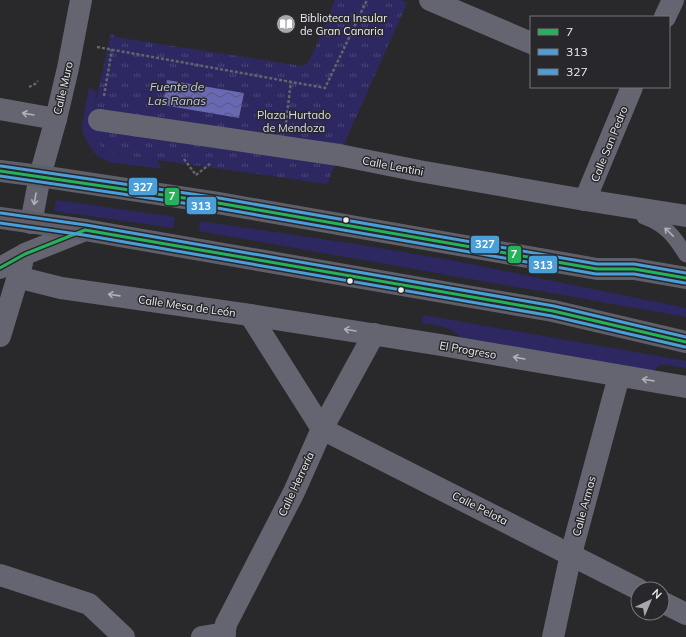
<svg xmlns="http://www.w3.org/2000/svg" width="686" height="637" viewBox="0 0 686 637" font-family="Mulish,sans-serif">
<defs>
<pattern id="park-tufts" width="24" height="20" patternUnits="userSpaceOnUse"><rect width="24" height="20" fill="#2d2861"/><path d="M3 7l-1-3M5 7V3M7 7l1-3M15 17l-1-3M17 17v-4M19 17l1-3" fill="none" stroke="#4c4878"/></pattern>
<pattern id="water-waves" width="16" height="10" patternUnits="userSpaceOnUse"><rect width="16" height="10" fill="#6968b2"/><path d="M0 5q4-4 8 0t8 0" fill="none" stroke="#58587d"/></pattern>
</defs>
<rect width="100%" height="100%" fill="#29292b"/>
<!-- green -->
<g fill="#2d2861">
<path d="M89,87L97,93L92,119L109,153L157,160L162,169L109,162L98,156L92,150L83,134L82,125Z"/>
<path d="M56,200L175,217L173,228L54,211Z"/>
<path d="M200,221L349,243L450,260L686,308V317L199,231Z"/>
<path d="M423,315L686,361V368L661,364L651,373L467,342C450,327 444,326 422,323Z"/>
</g>
<!-- park -->
<path fill="url(#park-tufts)" fill-rule="evenodd" d="M335,0H400L407,3L344,144L327,184L109,153C97,145 91,134 92,119L111,33L115,37L302,66L307,64L311,58ZM167,80L244,93L239,118Z"/>
<!-- water -->
<path fill="url(#water-waves)" d="M167,80L244,93L239,118L163,105Z"/>
<g fill="none" stroke-linecap="round" stroke-linejoin="round">
<!-- path -->
<g stroke="#64646b" stroke-width="2.5" stroke-dasharray="3 2" stroke-linecap="butt">
<path d="M97,47L325,88L367,0"/>
<path d="M29,87L35,84L38,81"/>
<path d="M104,96L112,49"/>
<path d="M286,123L291,81"/>
<path d="M184,159L196,175L211,163"/>
</g>
<!-- lane -->
<path stroke="#656571" stroke-width="15" d="M644,217C666,225 674,236 686,255"/>
<!-- street -->
<g stroke="#656571" stroke-width="22">
<path d="M430,0L531,43"/>
<path d="M665,17L673,0"/>
<path d="M0,109L56,119"/>
<path d="M99,120L339,155L419,171L585,200L686,216"/>
<path d="M585,200L632,87"/>
<path d="M31,223L40,176L56,119L68,68L81,0"/>
<path d="M0,268L25,254L85,230"/>
<path d="M17,277L61,288L250,315L441,345L686,387"/>
<path d="M250,315L322,429L638,589"/>
<path d="M0,336L22,263"/>
<path d="M0,575L89,604L124,637"/>
<path d="M662,602L686,614"/>
<path d="M202,637L225,633"/>
<path d="M224,637L226,624L294,492L322,429L374,334"/>
<path d="M553,637L571,554L619,376"/>
</g>
<!-- secondary -->
<g stroke="#5f5f69" stroke-width="22">
<path d="M0,171L40,176L218,203L597,269H634L686,278"/>
<path d="M0,218L85,230L553,311L686,342"/>
</g>
<defs>
<g id="bus-1">
<path d="M0,171L218,203L597,269H634L686,278"/>
<path d="M0,268L25,254L85,230L553,311L686,342"/>
</g>
<g id="bus-2">
<path d="M0,176L217,208L596,274H634L685,283"/>
<path d="M0,223L84,235L552,316L685,347"/>
</g>
<g id="bus-3">
<path d="M1,166L219,198L597,264H634L686,273"/>
<path d="M1,213L86,225L554,306L686,337"/>
</g>
</defs>
<!-- bus-1 casing -->
<use href="#bus-1" stroke="#28282c" stroke-width="6"/>
<!-- bus-2 casing -->
<use href="#bus-2" stroke="#28282c" stroke-width="6"/>
<!-- bus-3 casing -->
<use href="#bus-3" stroke="#28282c" stroke-width="6"/>
<!-- bus-1 -->
<use href="#bus-1" stroke="#26b15c" stroke-width="3"/>
<!-- bus-2 -->
<use href="#bus-2" stroke="#4a9fd9" stroke-width="3"/>
<!-- bus-3 -->
<use href="#bus-3" stroke="#4a9fd9" stroke-width="3"/>
</g>
<!-- one-way arrows -->
<defs><path id="oneway-shaft" d="M-6 0H5M1.5-3L5.5 0L1.5 3" fill="none" stroke-width="1.6" stroke-linecap="round" stroke-linejoin="round"/></defs>
<g stroke="#b0b0b7">
<use href="#oneway-shaft" transform="translate(28 114) rotate(-170)"/>
<use href="#oneway-shaft" transform="translate(35 199) rotate(100)"/>
<use href="#oneway-shaft" transform="translate(669 232) rotate(-136)"/>
<use href="#oneway-shaft" transform="translate(114 295) rotate(-172)"/>
<use href="#oneway-shaft" transform="translate(350 330) rotate(-171)"/>
<use href="#oneway-shaft" transform="translate(519 358) rotate(-170)"/>
<use href="#oneway-shaft" transform="translate(648 380) rotate(-172)"/>
</g>
<!-- icons -->
<defs>
<symbol id="library-disc" viewBox="-11 -11 22 22"><circle r="9.5" fill="#a8a8ab" stroke="#28282c"/><path d="M-6-4Q-3-5.5-.7-3.5V5Q-3 3-6 4ZM6-4Q3-5.5 .7-3.5V5Q3 3 6 4Z" fill="#fff"/></symbol>
</defs>
<g fill-rule="evenodd">
<use href="#library-disc" x="275" y="13" width="22" height="22"/>
</g>
<!-- markers -->
<g fill="#ededf0" stroke="#28282c" stroke-width="1.5">
<circle cx="346" cy="220" r="3.5"/>
<circle cx="350" cy="281" r="3.5"/>
<circle cx="401" cy="290" r="3.5"/>
</g>
<g text-anchor="middle" stroke-width="3" stroke-linejoin="round" paint-order="stroke">
<!-- poi labels -->
<g font-size="11" fill="#ededf0" stroke="#28282c" text-anchor="start">
<text x="300" y="22">Biblioteca Insular<tspan x="300" dy="13">de Gran Canaria</tspan></text>
</g>
<!-- street labels -->
<g font-size="11" fill="#ededf0" stroke="#28282c">
<text transform="translate(63 88) rotate(-77)" y="4">Calle Muro</text>
<text transform="translate(609 144) rotate(-68)" y="4">Calle San Pedro</text>
<text transform="translate(393 166) rotate(11)" y="4">Calle Lentini</text>
<text transform="translate(187 306) rotate(8)" y="4">Calle Mesa de León</text>
<text transform="translate(468 350) rotate(10)" y="4">El Progreso</text>
<text transform="translate(296 484) rotate(-65)" y="4">Calle Herrería</text>
<text transform="translate(584 506) rotate(-75)" y="4">Calle Armas</text>
<text transform="translate(480 508) rotate(27)" y="4">Calle Pelota</text>
</g>
<!-- park labels -->
<g font-size="11" fill="#dbddf3" stroke="#28282c">
<text x="294" y="119">Plaza Hurtado<tspan x="294" dy="13">de Mendoza</tspan></text>
</g>
<!-- water labels -->
<g font-size="12" font-style="italic" fill="#c5c7f3" stroke="#28282c">
<text x="177" y="91">Fuente de<tspan x="177" dy="14">Las Ranas</tspan></text>
</g>
</g>
<g stroke="#28282c" stroke-width="1.5">
<rect x="128" y="177" width="30" height="19" rx="4" fill="#4a9fd9"/>
<rect x="164" y="187" width="16" height="19" rx="4" fill="#26b15c"/>
<rect x="186" y="196" width="31" height="19" rx="4" fill="#4a9fd9"/>
<rect x="470" y="235" width="30" height="19" rx="4" fill="#4a9fd9"/>
<rect x="507" y="245" width="15" height="19" rx="4" fill="#26b15c"/>
<rect x="528" y="255" width="30" height="19" rx="4" fill="#4a9fd9"/>
</g>
<g font-size="11" text-anchor="middle" font-weight="bold" fill="#fff">
<text x="143" y="191">327</text>
<text x="172" y="200">7</text>
<text x="201" y="210">313</text>
<text x="485" y="248">327</text>
<text x="514" y="258">7</text>
<text x="543" y="269">313</text>
</g>
<!-- legend -->
<rect x="530" y="16" width="140" height="72" fill="#28282c" stroke="#77777a"/>
<rect x="538" y="29" width="20" height="6" fill="#26b15c" stroke="#77777a"/>
<text x="566" y="36" font-size="12" fill="#ededf0">7</text>
<rect x="538" y="49" width="20" height="6" fill="#4a9fd9" stroke="#77777a"/>
<text x="566" y="56" font-size="12" fill="#ededf0">313</text>
<rect x="538" y="69" width="20" height="6" fill="#4a9fd9" stroke="#77777a"/>
<text x="566" y="76" font-size="12" fill="#ededf0">327</text>
<!-- north arrow -->
<g transform="translate(650 601) rotate(44)"><circle r="19" fill="#28282c" stroke="#77777a"/>
<path d="M0-3L7 15L0 10L-7 15Z" fill="#a8a8ab"/>
<text y="-6" font-size="11" font-weight="bold" text-anchor="middle" fill="#ededf0">N</text>
</g>
</svg>
